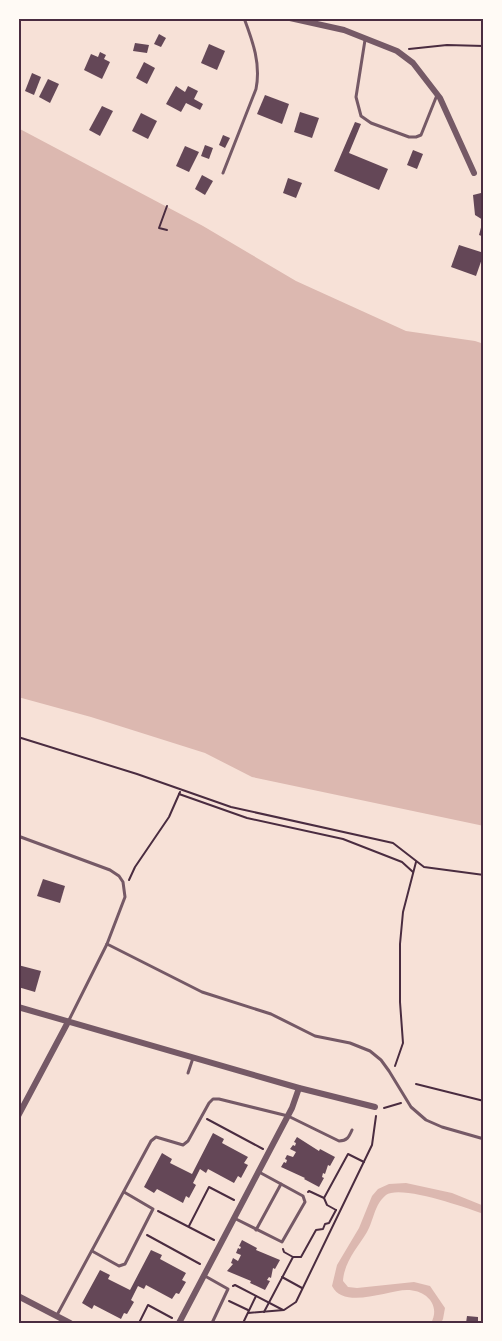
<svg xmlns="http://www.w3.org/2000/svg" width="502" height="1341" viewBox="0 0 502 1341" font-family="Bitter,serif">
<rect width="100%" height="100%" fill="#f7e1d7"/>
<!-- water -->
<g fill="#dcb8b0">
<path d="M18,128L203,226L296,281L406,331L475,341L484,344V826L252,777L205,753L91,717L18,697Z"/>
<path d="M406,1183L452,1193L484,1206V1214C467,1208 400,1184 386,1195C374,1205 374,1220 367,1232C358,1247 344,1262 343,1281L348,1287L357,1288L414,1282L430,1286L445,1308L443,1319L441,1323H431C441,1305 426,1290 407,1290C388,1290 344,1310 332,1286L337,1265L359,1228L372,1196L378,1189L389,1184Z"/>
</g>
<!-- building -->
<g fill="#644757">
<path d="M159,34L166,38L161,47L154,44Z"/>
<path d="M135,43L149,45L147,53L133,51Z"/>
<path d="M209,44L225,51L217,70L201,63Z"/>
<path d="M100,52L106,55L104,59L110,62L102,79L84,70L91,54L98,57Z"/>
<path d="M144,62L155,68L147,84L136,78Z"/>
<path d="M32,73L41,77L34,95L25,91Z"/>
<path d="M48,79L59,84L50,103L39,97Z"/>
<path d="M176,86L185,92L188,86L198,91L194,99L203,104L200,110L186,103L181,112L166,104Z"/>
<path d="M265,95L289,104L282,124L257,114Z"/>
<path d="M102,106L113,111L100,136L89,130Z"/>
<path d="M300,112L319,118L312,138L294,132Z"/>
<path d="M141,113L157,121L148,139L132,131Z"/>
<path d="M355,122L361,124L349,153L388,169L379,190L334,171Z"/>
<path d="M223,135L230,138L225,148L219,145Z"/>
<path d="M205,145L213,148L209,159L201,156Z"/>
<path d="M185,146L199,152L189,172L176,166Z"/>
<path d="M413,150L423,154L417,169L407,165Z"/>
<path d="M202,175L213,181L205,195L195,189Z"/>
<path d="M288,178L302,183L296,198L283,193Z"/>
<path d="M481,193H484V237L479,235L483,220L475,215L473,195Z"/>
<path d="M459,245L484,253L476,276L451,267Z"/>
<path d="M43,879L65,886L60,903L37,896Z"/>
<path d="M18,965L41,971L35,992L18,987Z"/>
<path d="M213,1133L224,1139L222,1143L248,1157L244,1163L248,1165L241,1178L238,1176L234,1183L208,1169L206,1173L200,1169L193,1183L196,1185L189,1198L186,1196L183,1203L157,1189L154,1193L144,1187L162,1153L172,1159L170,1163L192,1174Z"/>
<path d="M297,1137L319,1151L320,1149L335,1157L330,1166L328,1165L325,1174L323,1173L322,1177L324,1178L319,1187L304,1179L305,1178L281,1167L284,1162L286,1163L287,1160L285,1159L287,1155L293,1157L296,1152L290,1149L293,1145L295,1146L296,1143L294,1142Z"/>
<path d="M242,1240L257,1248L256,1250L280,1260L275,1269L273,1268L271,1278L269,1277L267,1280L270,1281L265,1290L250,1283L251,1281L227,1271L233,1264L231,1263L233,1258L238,1261L241,1255L236,1253L238,1248L240,1249L241,1247L239,1246Z"/>
<path d="M151,1250L162,1255L160,1259L186,1273L182,1280L186,1282L179,1294L176,1293L172,1299L146,1285L144,1289L138,1286L131,1300L134,1302L127,1314L124,1313L121,1319L94,1305L92,1309L82,1303L100,1270L110,1275L108,1279L130,1290Z"/>
<path d="M467,1316L478,1317V1323H466Z"/>
</g>
<g fill="none" stroke-linecap="round" stroke-linejoin="round">
<!-- path -->
<g stroke="#4a2c40" stroke-width="2">
<path d="M409,49L447,45L484,46"/>
<path d="M167,230L159,228L167,206"/>
<path d="M18,737L137,774L231,807L393,843L424,867L484,875"/>
<path d="M179,794L247,818L343,839L402,862L413,872"/>
<path d="M129,880L135,867L169,817L180,792"/>
<path d="M395,1066L403,1043L400,1002V944L403,912L416,862"/>
<path d="M416,1084L484,1101"/>
<path d="M384,1108L401,1103"/>
<path d="M207,1119L263,1149"/>
<path d="M308,1192L309,1191L324,1198L327,1205L336,1210"/>
<path d="M324,1198L348,1154L364,1162"/>
<path d="M158,1211L214,1240"/>
<path d="M189,1226L209,1187L234,1200"/>
<path d="M147,1235L200,1264"/>
<path d="M283,1249L284,1252L293,1257H301L316,1230L323,1229L325,1224L329,1223L336,1210"/>
<path d="M282,1277L302,1288"/>
<path d="M233,1286L235,1285L283,1310"/>
<path d="M229,1301L248,1310"/>
<path d="M264,1312L293,1257"/>
<path d="M248,1313L284,1310L296,1302L372,1145L376,1116"/>
<path d="M139,1323L148,1305L172,1318"/>
<path d="M243,1323L256,1296"/>
</g>
<!-- service -->
<g stroke="#755966" stroke-width="3">
<path d="M365,40L356,97L361,116L371,123L409,137H416L421,135L437,95"/>
<path d="M223,173L256,89C261,64 253,42 244,18"/>
<path d="M18,836L110,870L119,876L123,882L125,897L107,944L69,1020"/>
<path d="M107,944L202,992L271,1014L315,1036L350,1043L370,1051L381,1060L389,1071L411,1107L426,1120L442,1127L484,1139"/>
<path d="M188,1073L193,1058"/>
<path d="M236,1219L282,1242L305,1202L303,1196L259,1172"/>
<path d="M256,1230L281,1184"/>
<path d="M92,1251L119,1266L125,1264L153,1209L124,1192"/>
<path d="M205,1276L228,1289L212,1323"/>
<path d="M57,1315L151,1141L156,1137L183,1145L188,1141L209,1103L213,1099H219L288,1116L339,1141C347,1141 349,1137 352,1130"/>
</g>
<!-- minor -->
<g stroke="#755966" stroke-width="6">
<path d="M142,18H148"/>
<path d="M290,18L344,30L397,51L413,63L440,98L474,173"/>
<path d="M18,1007L299,1088L375,1107"/>
<path d="M18,1116L68,1022"/>
<path d="M18,1296L70,1323"/>
<path d="M179,1323L292,1108L299,1088"/>
</g>
</g>
<!-- border -->
<rect width="502" height="1341" fill="none" stroke="#fffaf5" stroke-width="39"/>
<rect x="20" y="20" width="462" height="1302" fill="none" stroke="#4a2c40" stroke-width="2"/>
</svg>
